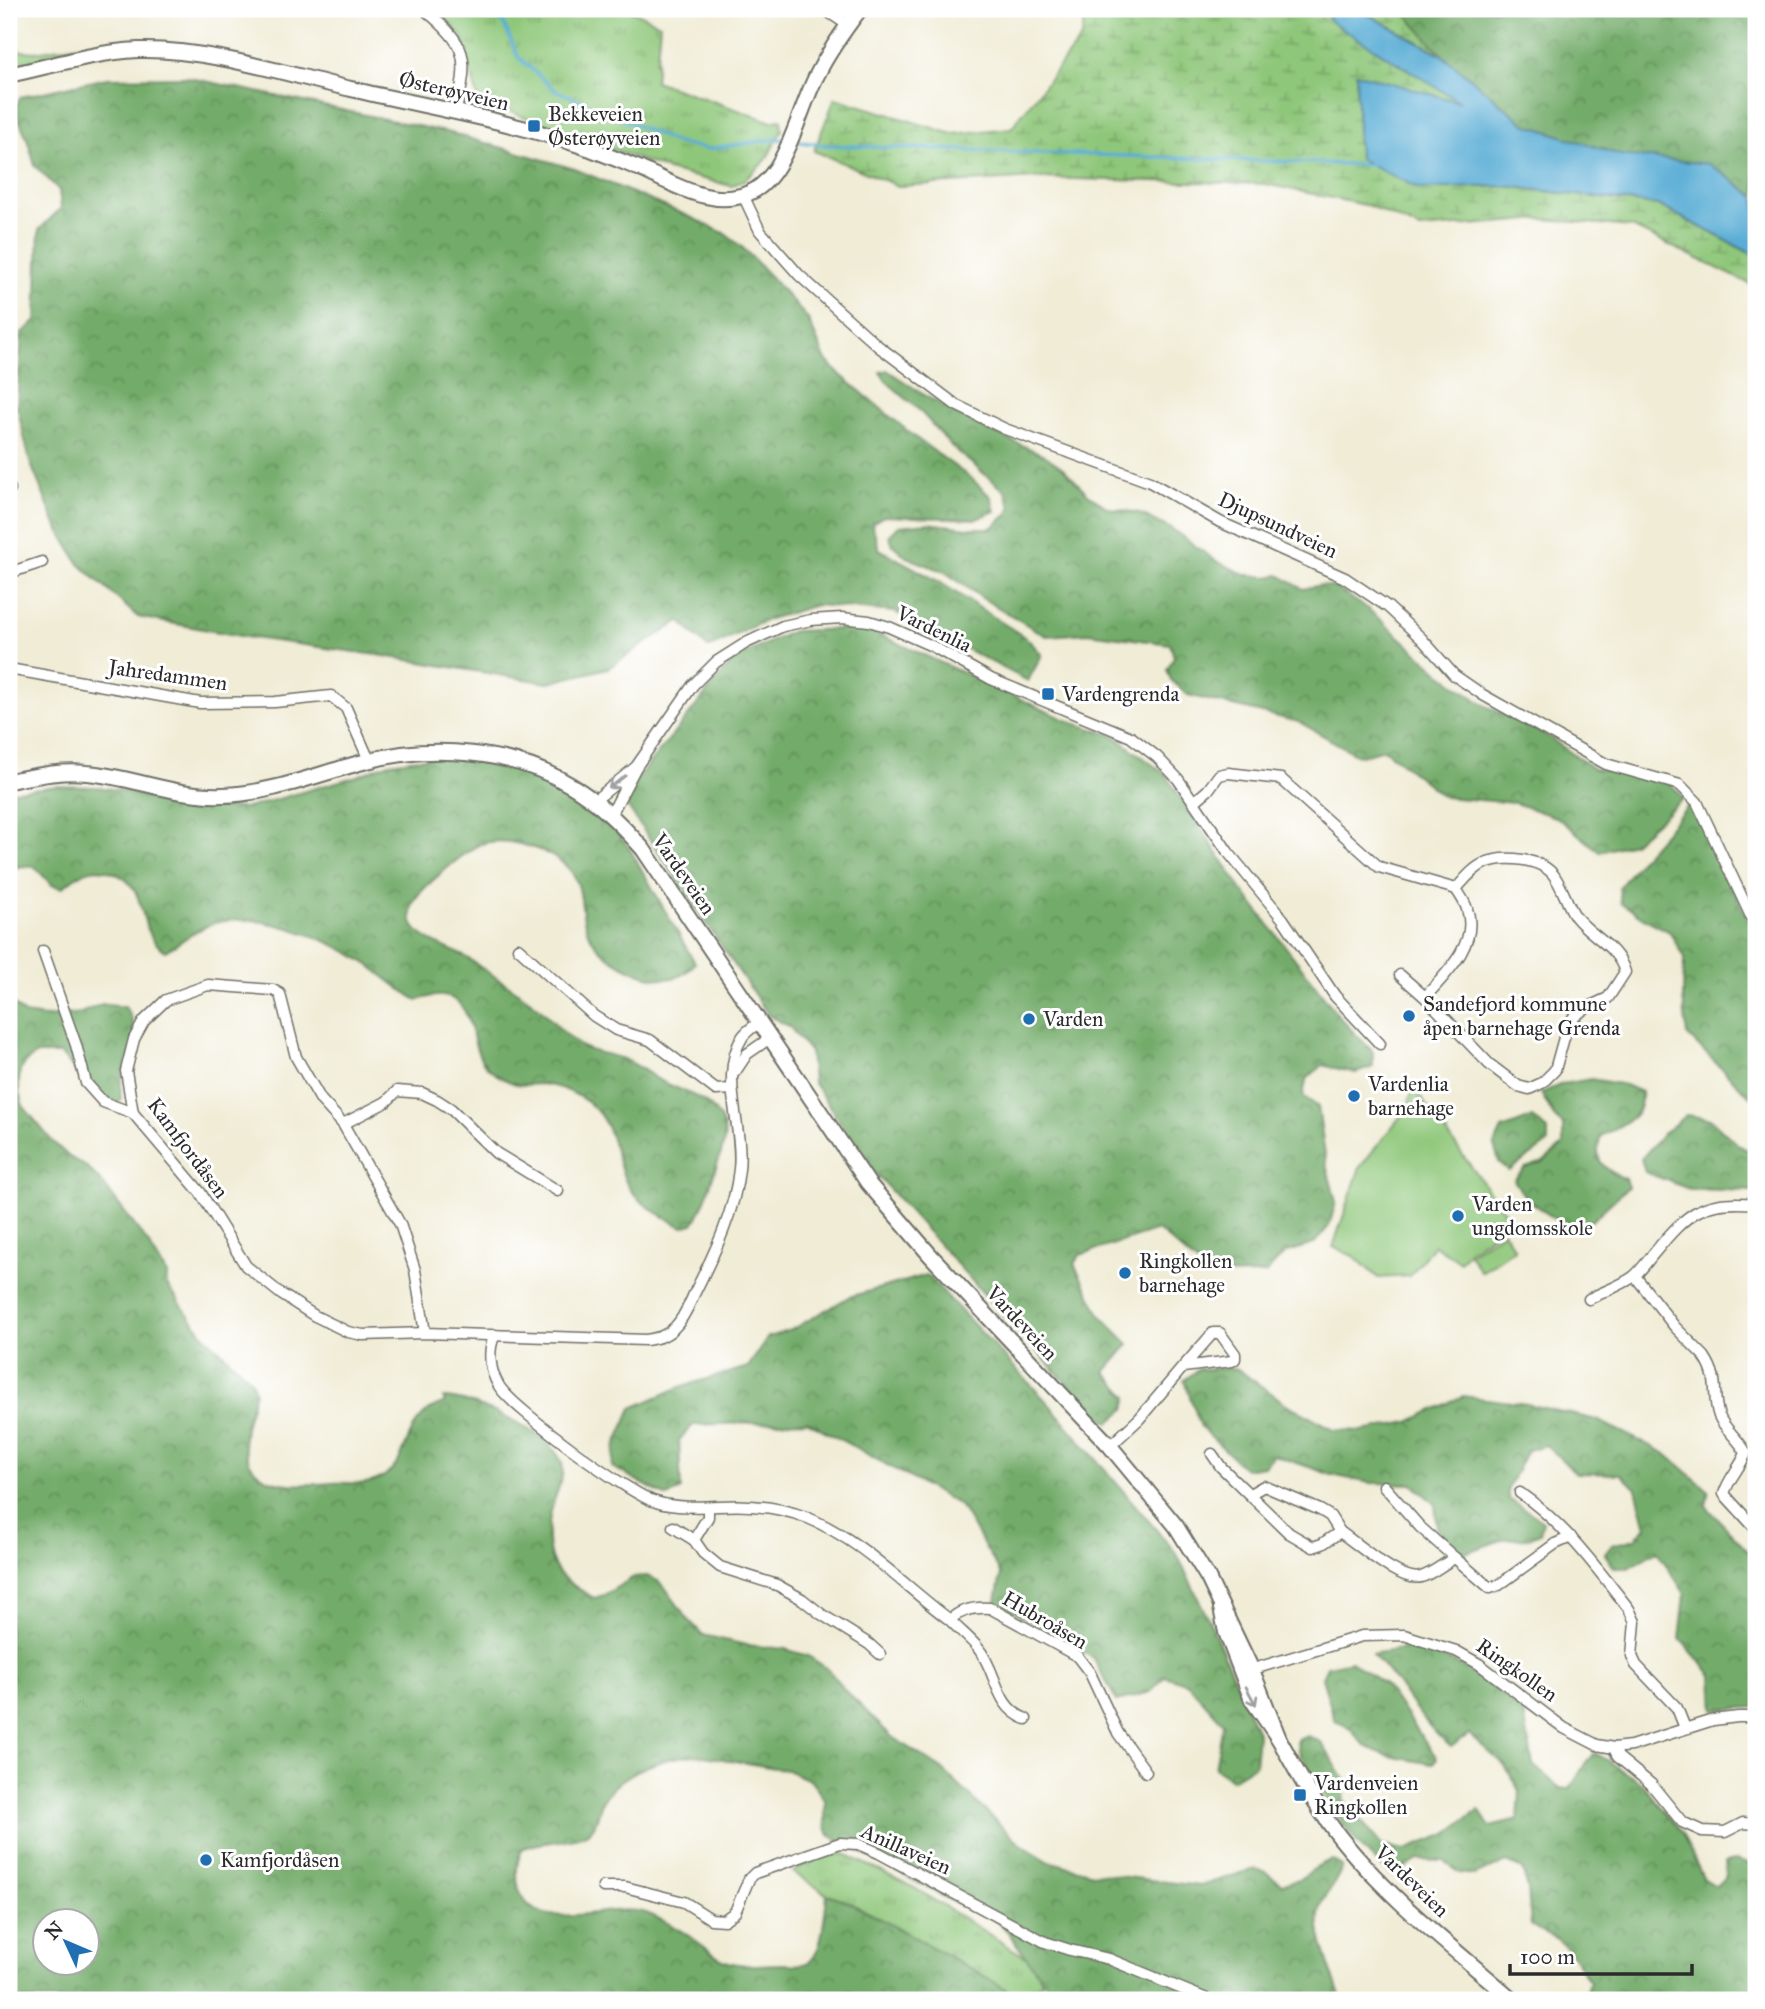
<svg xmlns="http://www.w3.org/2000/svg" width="1765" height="2009" viewBox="0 0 1765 2009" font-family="'IM FELL Great Primer',serif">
<defs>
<pattern id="grass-tufts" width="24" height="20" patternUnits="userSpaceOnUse" patternTransform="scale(1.75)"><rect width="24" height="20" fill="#8fc77a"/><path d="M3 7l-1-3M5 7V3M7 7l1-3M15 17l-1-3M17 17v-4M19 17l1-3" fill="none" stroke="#75a264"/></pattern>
<pattern id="forest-crowns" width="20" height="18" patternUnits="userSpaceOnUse" patternTransform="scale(1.75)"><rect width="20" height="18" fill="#73ac6a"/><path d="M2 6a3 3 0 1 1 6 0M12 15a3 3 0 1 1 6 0" fill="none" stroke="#5f8c57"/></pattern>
<pattern id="wetland-marsh" width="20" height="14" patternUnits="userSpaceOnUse" patternTransform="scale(1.75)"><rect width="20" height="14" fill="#8fc77a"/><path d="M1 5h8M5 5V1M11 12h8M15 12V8" fill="none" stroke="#75a264"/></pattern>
</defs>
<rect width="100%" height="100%" fill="#fff"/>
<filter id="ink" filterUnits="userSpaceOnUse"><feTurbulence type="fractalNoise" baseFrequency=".0143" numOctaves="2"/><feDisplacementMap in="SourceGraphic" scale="14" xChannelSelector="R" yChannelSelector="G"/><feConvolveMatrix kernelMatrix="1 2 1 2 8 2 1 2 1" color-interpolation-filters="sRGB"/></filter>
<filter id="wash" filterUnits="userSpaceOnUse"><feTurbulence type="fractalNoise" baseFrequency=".00686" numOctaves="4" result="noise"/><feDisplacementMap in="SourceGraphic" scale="28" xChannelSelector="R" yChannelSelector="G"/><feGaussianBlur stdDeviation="1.57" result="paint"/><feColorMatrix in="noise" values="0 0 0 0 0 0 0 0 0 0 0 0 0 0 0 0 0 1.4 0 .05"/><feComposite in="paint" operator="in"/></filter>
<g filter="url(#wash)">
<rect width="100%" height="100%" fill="#f0ecd6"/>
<!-- grass -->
<g fill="url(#grass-tufts)" stroke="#5d7952" stroke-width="2">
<path d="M436,9H629L660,24L655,81L772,122L781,119L782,130L766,160L745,180L731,186L668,170L478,100L462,37Z"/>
<path d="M87,44L25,64L9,66V50L35,52Z"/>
<path d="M845,1854L913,1887L1040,1966L1042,1993L1052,2000H1022L890,1924L844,1900L827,1894L793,1872L819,1855Z"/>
</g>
<!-- forest -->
<g fill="url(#forest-crowns)" stroke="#4f6c4a" stroke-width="2" fill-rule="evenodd">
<path d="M1401,9H1756V197L1709,164L1620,155L1525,124L1442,55Z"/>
<path d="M186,77L451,133L575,169L688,216L724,233L743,248L771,277L808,319L825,359L836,371L916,438L972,479L991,497L995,511L977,519L884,516L872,523L879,549L938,581L1029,640L1042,655L1028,681L895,612L817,605L769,619L708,648L680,621L608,668L548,683L384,656L246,637L138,617L79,564L56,525L30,462L17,406L22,333L36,321L39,230L61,208L59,190L35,166L27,138L14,109L21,97L107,78Z"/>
<path d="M887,370L926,396L979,426L1044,455L1063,468L1088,494L1108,508L1139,513L1172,529L1216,561L1244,574L1266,577L1279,575L1303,589L1321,585L1334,587L1368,609L1445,677L1486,706L1546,735L1594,769L1643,773L1665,778L1684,798L1633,843L1600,852L1558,818L1515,803L1444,797L1384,749L1359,756L1299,722L1188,695L1171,680L1167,670L1174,657L1170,644L1088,633L1046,636L982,598L945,572L906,557L893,545L889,536L899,526L928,523L969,528H992L1008,514L1011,506L1005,491L953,448L920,411L886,381L880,372Z"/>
<path d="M865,628L1073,723L1113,735L1165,774L1242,890L1342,1020L1373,1052V1067L1356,1073L1322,1065L1306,1080L1303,1096L1318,1107L1327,1168L1336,1202L1329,1226L1314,1244L1285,1253L1265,1274L1210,1275L1158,1230L1080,1255L1074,1264L1101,1316L1129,1344L1105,1372L1128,1397L1125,1409L1109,1423L1089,1407L1009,1322L873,1171L813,1082L810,1052L789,1026L769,1016L627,806L636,780L734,659L793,631Z"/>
<path d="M440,756L534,770L555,780L591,807L617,832L631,851L695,963C689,970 683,976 673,978C647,983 605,960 591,938C577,916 587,889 569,869C551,850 506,835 481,844C468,849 424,886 416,898C410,907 409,919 415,928C427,944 453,948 469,959C492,976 518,990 539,1008C553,1020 566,1038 582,1047C594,1053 609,1054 623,1059C637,1064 647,1073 659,1080C681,1091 713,1098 723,1124C728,1139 720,1156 715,1170C709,1189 704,1207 693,1224L682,1227C663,1216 637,1204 627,1184C615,1160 615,1131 596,1110C583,1095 558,1085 539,1084C532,1084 524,1086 517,1084C508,1082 496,1075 489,1069C467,1051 477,999 443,996C435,995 425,998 417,1000C399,990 385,977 369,965C331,939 252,907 207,926C192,932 179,944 165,951C132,929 153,887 112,872C90,864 78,875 62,888L52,885L35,867L21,866L9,870V793L15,791L55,786L96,787L120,790L159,801L212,807L247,808L357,776L389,763Z"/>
<path d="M1690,804L1696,806L1756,937V1102L1687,1035L1683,998L1684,958L1670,932L1645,919L1621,903L1619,888L1641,859Z"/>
<path d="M9,1000L24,1014L46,1017L81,1013L102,1004L125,1007C151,1042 115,1064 121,1099L114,1107L83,1081L61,1054H37L27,1061L20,1071L19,1082V1094L23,1106L52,1141L68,1156L88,1168L104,1185L148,1243L167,1274V1285L201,1332L251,1380L255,1391C252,1406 244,1421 244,1438C245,1490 292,1486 330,1483C346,1481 361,1487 377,1480C417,1462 395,1421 445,1402L443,1398C473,1398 554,1433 562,1464C565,1476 557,1490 554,1501C550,1512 549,1521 548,1533C547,1570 563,1581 594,1598L604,1595L634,1577L647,1576L658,1581L666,1589L687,1618L703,1635L746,1645L785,1649L808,1656L828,1669L843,1688L892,1737L942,1769L1019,1843L1048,1861L1093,1873L1200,1886L1253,1869L1264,1871L1282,1884C1307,1881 1312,1865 1332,1860L1342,1866C1338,1882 1324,1894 1320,1909C1313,1933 1334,1976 1341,1999L1063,2000L1045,1983L1007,1931L990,1914L951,1901L829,1835L825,1824V1800L810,1780L787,1770L698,1755C666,1756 619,1772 603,1801C597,1813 598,1827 586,1834C571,1843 542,1840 522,1849C514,1867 514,1895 532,1908C559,1927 611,1904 643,1912C657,1916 682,1931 695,1940C705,1946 714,1957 725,1961C743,1967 761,1965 779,1964C789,1964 802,1967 810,1961C823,1952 825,1910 827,1894L844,1900L890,1924L988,1978L1022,2000H9ZM46,1922H88V1964H46Z"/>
<path d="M1591,1079L1625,1085L1641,1092C1644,1119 1621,1124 1601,1136C1592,1162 1603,1168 1625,1179L1628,1187L1587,1225L1560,1223L1525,1197L1514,1180L1525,1168L1543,1162L1563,1145V1125L1555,1118L1541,1093L1562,1084Z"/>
<path d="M1686,1115L1710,1119L1736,1143L1747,1150L1756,1146V1189L1753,1191L1689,1189L1645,1172L1641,1159L1664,1133Z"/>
<path d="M1532,1118L1548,1130V1143L1509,1171L1499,1162L1494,1146L1502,1129Z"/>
<path d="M927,1275L1049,1404L1177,1554L1214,1631L1258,1735L1255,1765L1232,1779L1215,1768L1223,1723L1188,1684L1165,1676L1150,1692L1117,1701L1093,1658L996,1601L1001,1574L960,1505L807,1421L693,1425L679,1440L681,1489L667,1497L612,1467L615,1446L632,1408L680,1387L748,1367L768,1337L791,1330L849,1297Z"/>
<path d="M1236,1368L1288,1405L1334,1430L1363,1431L1409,1422L1463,1396L1527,1404L1597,1420L1665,1453L1709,1491L1706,1506L1756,1560V1707L1714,1710L1712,1675L1680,1639L1685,1594L1657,1551L1628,1568L1614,1567L1605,1554L1612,1545L1635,1539L1646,1527L1636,1489L1621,1474L1576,1473L1546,1445L1527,1450L1507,1490L1509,1499L1543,1521L1540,1533L1529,1538L1505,1539L1464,1553L1437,1529L1435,1504L1412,1484L1370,1483L1332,1475L1274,1455L1264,1466L1245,1469L1201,1427L1184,1380L1199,1369Z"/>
<path d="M1413,1647L1458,1664L1512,1701L1524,1714L1533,1765L1560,1788L1570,1789L1586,1762L1595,1753L1643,1784L1682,1833L1703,1878L1716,1886L1726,1876L1725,1862L1735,1860L1756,1866V2000H1634L1626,1994L1621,2000H1563L1584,1997L1589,1982C1584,1970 1567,1946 1557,1939C1548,1934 1539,1931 1531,1925L1528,1889L1522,1869L1507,1862L1474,1875L1460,1873L1444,1861L1418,1860L1393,1876C1348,1843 1326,1797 1298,1751L1297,1740L1308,1736L1321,1742L1347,1784L1343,1799L1382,1846L1405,1850L1447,1834L1479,1810L1490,1827L1518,1820L1520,1792L1505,1766L1469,1734L1451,1747C1419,1722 1401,1682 1372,1654Z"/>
<path d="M1351,1661L1384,1684L1437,1758L1432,1764C1411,1759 1383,1758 1365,1745C1351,1734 1355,1728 1335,1721L1322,1678L1327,1666Z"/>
</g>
<!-- wetland -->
<g fill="url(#wetland-marsh)" stroke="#5d7952" stroke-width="2">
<path d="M1085,9H1325L1330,21L1463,103L1419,189L1505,186L1658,205L1756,256V287L1632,227L1543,219L1420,229L1370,206L1265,184L1037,178L898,186L814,151L835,98L953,134L1011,128L1082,37Z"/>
<path d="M1351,9H1401L1442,55L1371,16Z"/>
</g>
<!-- pitch -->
<g fill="#8fc77a" stroke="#5d7952" stroke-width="2">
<path d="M1413,1087L1511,1221L1469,1251L1460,1262L1434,1245L1410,1276L1378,1278L1355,1257L1333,1247L1360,1167L1408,1107Z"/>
<path d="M1503,1231L1515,1249L1481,1272L1469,1254Z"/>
</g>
<!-- water -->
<path fill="#5aadd5" stroke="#426c80" stroke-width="2" d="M1325,9H1351L1371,16L1442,55L1525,124L1620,155L1709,164L1756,197V256L1658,205L1505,186L1419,189L1359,159L1356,73L1460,102L1330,21Z"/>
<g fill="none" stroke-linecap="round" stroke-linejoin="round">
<!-- stream -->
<g stroke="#5aadd5" stroke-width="3.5">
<path d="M484,9L504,24L518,57L555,90L677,143L708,149L775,139L787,140"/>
<path d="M794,141L823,145L1371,165"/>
</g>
</g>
</g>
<g filter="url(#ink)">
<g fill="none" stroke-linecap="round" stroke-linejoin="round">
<defs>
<g id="street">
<path d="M424,9C468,46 470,57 455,113"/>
<path d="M824,9L848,25"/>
<path d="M743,195L760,231L799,275L878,346L956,405L1005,429L1150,482L1220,522L1345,578L1388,607L1422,639L1454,675L1483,695L1606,764L1680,785L1697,802L1756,927"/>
<path d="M9,487L10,489"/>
<path d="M9,573L42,562"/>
<path d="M9,669L200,703L275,702L331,696L346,708L369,760"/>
<path d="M636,767L693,685L716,662L746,643L783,626L811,620L842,618L869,621L889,627L932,646L991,679L1131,737L1157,757L1178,779L1228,852L1283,919L1335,996L1380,1044"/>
<path d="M594,801L636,767L615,807L609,814"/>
<path d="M1194,802L1208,790L1219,775L1228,773L1281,779L1379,867L1456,889"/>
<path d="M518,948L594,1016L616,1030L650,1040L716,1090L732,1089"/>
<path d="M43,951L76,1045L86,1083L103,1102L133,1113"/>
<path d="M1400,975L1425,997L1489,1064L1518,1086L1529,1089L1542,1083L1555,1070L1565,1034L1573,1018L1584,1009L1608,998L1625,972C1617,945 1591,937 1575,916C1567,904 1563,889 1555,877C1543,858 1504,855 1485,863C1473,868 1464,880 1456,889C1460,895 1465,902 1467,909C1479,943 1446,974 1425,997"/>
<path d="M735,1072L747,1054L770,1038"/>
<path d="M343,1124L386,1102L397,1091L422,1093L437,1100L451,1109L496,1153L558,1191"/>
<path d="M1635,1276L1675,1327L1704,1356C1721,1381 1711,1394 1719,1416C1725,1430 1739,1439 1746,1453C1740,1468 1728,1479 1724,1494L1756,1529"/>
<path d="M1589,1299C1603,1292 1620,1286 1633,1277C1641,1271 1648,1260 1655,1252C1688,1212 1703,1199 1756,1204"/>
<path d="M425,1333L415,1270L400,1224L343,1124L321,1100L296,1057L280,994L273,990L208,985L166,1000L144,1021L134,1039L126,1071L133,1113L200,1192L246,1266L281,1294L315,1316L348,1332L363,1335L425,1333L646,1340C658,1338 667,1336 675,1327C685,1317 690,1302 696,1290C715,1252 735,1211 739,1169C744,1126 718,1075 743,1036C747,1031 754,1026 760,1022"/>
<path d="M495,1335C487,1350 490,1372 499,1386C512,1408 630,1495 656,1502C675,1508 699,1507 719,1506C749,1504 780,1507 808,1518C862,1540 904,1586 950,1620C959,1630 970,1638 978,1648C998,1672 994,1707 1026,1719"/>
<path d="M1110,1446L1139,1419L1183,1367L1232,1361L1235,1359V1354L1220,1333H1213L1183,1367"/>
<path d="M1212,1454L1221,1467L1289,1533L1313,1547L1322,1544L1340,1532C1358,1544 1401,1583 1421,1577C1432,1574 1444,1563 1455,1558L1490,1588L1499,1585L1555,1544L1571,1537"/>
<path d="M1384,1486L1420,1527L1455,1558"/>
<path d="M1520,1493C1565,1524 1596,1567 1629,1609L1635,1622L1632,1656L1636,1665L1677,1708L1685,1728"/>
<path d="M1250,1494L1264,1486L1320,1510L1330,1516L1340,1532"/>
<path d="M708,1507V1517L694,1540L703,1553L720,1567L777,1585L802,1599L821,1614L869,1644L880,1654"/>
<path d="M673,1527L694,1540"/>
<path d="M950,1620C961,1609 975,1607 990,1608L1077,1656L1090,1673L1118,1733L1146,1772"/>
<path d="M1247,1671L1362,1636L1404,1635L1456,1651L1479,1664L1564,1728L1597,1745L1614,1748L1631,1746L1713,1720L1738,1717H1756"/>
<path d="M1614,1748L1618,1757L1651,1784L1682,1822L1702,1831L1725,1832L1743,1823L1756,1824"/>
<path d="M603,1887H625L684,1902L711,1919L724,1920L735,1912L749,1879L755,1873L840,1843L858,1844L879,1853L1045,1942L1070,1950L1109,1959L1209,2000"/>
</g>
<g id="secondary">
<path d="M9,75C51,66 95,52 138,50C205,48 286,74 351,89C428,107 507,120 582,146C602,153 621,161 641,169C675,185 718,212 755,190C788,170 799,109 817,75C829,51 844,30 860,9"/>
<path d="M9,781C35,776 61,770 87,773C133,777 176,797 223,795C271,794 320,773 367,761C431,744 514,750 572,786C599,802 622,825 643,849L868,1183L931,1256L1110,1446L1176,1526L1208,1578L1252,1670L1279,1739L1252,1700L1226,1632L1221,1608"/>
<path d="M1279,1739C1296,1770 1313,1802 1335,1831C1384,1895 1452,1947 1513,2000"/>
</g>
</defs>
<!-- street casing -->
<use href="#street" stroke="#706f67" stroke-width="13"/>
<!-- secondary casing -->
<use href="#secondary" stroke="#706f67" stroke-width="18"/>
<!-- street -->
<use href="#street" stroke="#fff" stroke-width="10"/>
<!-- secondary -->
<use href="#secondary" stroke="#fff" stroke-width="14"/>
</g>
<!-- one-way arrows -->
<defs><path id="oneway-shaft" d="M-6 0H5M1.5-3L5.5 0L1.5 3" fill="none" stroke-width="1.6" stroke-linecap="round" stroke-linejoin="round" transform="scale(1.75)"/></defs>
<g stroke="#a0a0a0">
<use href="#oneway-shaft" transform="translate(617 782) rotate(143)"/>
<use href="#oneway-shaft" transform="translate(1251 1696) rotate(62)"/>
</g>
</g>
<!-- markers -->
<g fill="#1f6fb2" stroke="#fff" stroke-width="2.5">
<rect x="527" y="119" width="14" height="14" rx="3.5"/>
<rect x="1041" y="687" width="14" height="14" rx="3.5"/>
<circle cx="1409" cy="1016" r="7"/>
<circle cx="1029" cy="1019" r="7"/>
<circle cx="1354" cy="1096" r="7"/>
<circle cx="1458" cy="1216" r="7"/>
<circle cx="1125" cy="1273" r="7"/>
<rect x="1293" y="1788" width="14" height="14" rx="3.5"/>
<circle cx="206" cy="1860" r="7"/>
</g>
<g text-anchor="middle" stroke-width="6" stroke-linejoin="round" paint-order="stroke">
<!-- street labels -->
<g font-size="21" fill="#2b2b2b" stroke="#fff">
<text transform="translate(454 91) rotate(13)" y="7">Østerøyveien</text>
<text transform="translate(1278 525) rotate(25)" y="7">Djupsundveien</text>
<text transform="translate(934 629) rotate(26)" y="7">Vardenlia</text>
<text transform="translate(168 675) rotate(8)" y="7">Jahredammen</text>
<text transform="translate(684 874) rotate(55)" y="7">Vardeveien</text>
<text transform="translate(188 1148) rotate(53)" y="7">Kamfjordåsen</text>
<text transform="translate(1022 1323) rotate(47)" y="7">Vardeveien</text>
<text transform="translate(1045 1620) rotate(30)" y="7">Hubroåsen</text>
<text transform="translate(1517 1670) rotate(35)" y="7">Ringkollen</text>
<text transform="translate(906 1849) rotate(24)" y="7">Anillaveien</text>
<text transform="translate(1412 1881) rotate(44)" y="7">Vardeveien</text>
</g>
<!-- poi labels -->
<g font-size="21" fill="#2b2b2b" stroke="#fff" text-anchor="start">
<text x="548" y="121">Bekkeveien<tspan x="548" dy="24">Østerøyveien</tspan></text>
<text x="1062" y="701">Vardengrenda</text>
<text x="1423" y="1011">Sandefjord kommune<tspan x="1423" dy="24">åpen barnehage Grenda</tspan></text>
<text x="1043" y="1026">Varden</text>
<text x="1368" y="1091">Vardenlia<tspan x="1368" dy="24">barnehage</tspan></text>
<text x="1472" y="1211">Varden<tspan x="1472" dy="24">ungdomsskole</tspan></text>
<text x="1139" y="1268">Ringkollen<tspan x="1139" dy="24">barnehage</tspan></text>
<text x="1314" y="1790">Vardenveien<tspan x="1314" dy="24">Ringkollen</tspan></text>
<text x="220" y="1867">Kamfjordåsen</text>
</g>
</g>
<!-- margin -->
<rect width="1765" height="2009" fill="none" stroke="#fff" stroke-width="35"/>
<!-- north arrow -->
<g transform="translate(66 1942) rotate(314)"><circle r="33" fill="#ffffff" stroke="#aaaaaa" stroke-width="2"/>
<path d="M0-5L12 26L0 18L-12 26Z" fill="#1f6fb2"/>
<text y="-10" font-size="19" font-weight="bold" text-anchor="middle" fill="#2b2b2b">N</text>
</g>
<!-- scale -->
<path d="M1510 1964v10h182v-10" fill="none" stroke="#2b2b2b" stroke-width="3.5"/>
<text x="1520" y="1964" font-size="21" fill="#2b2b2b" stroke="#ffffff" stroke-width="5" paint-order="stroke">100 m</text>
</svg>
